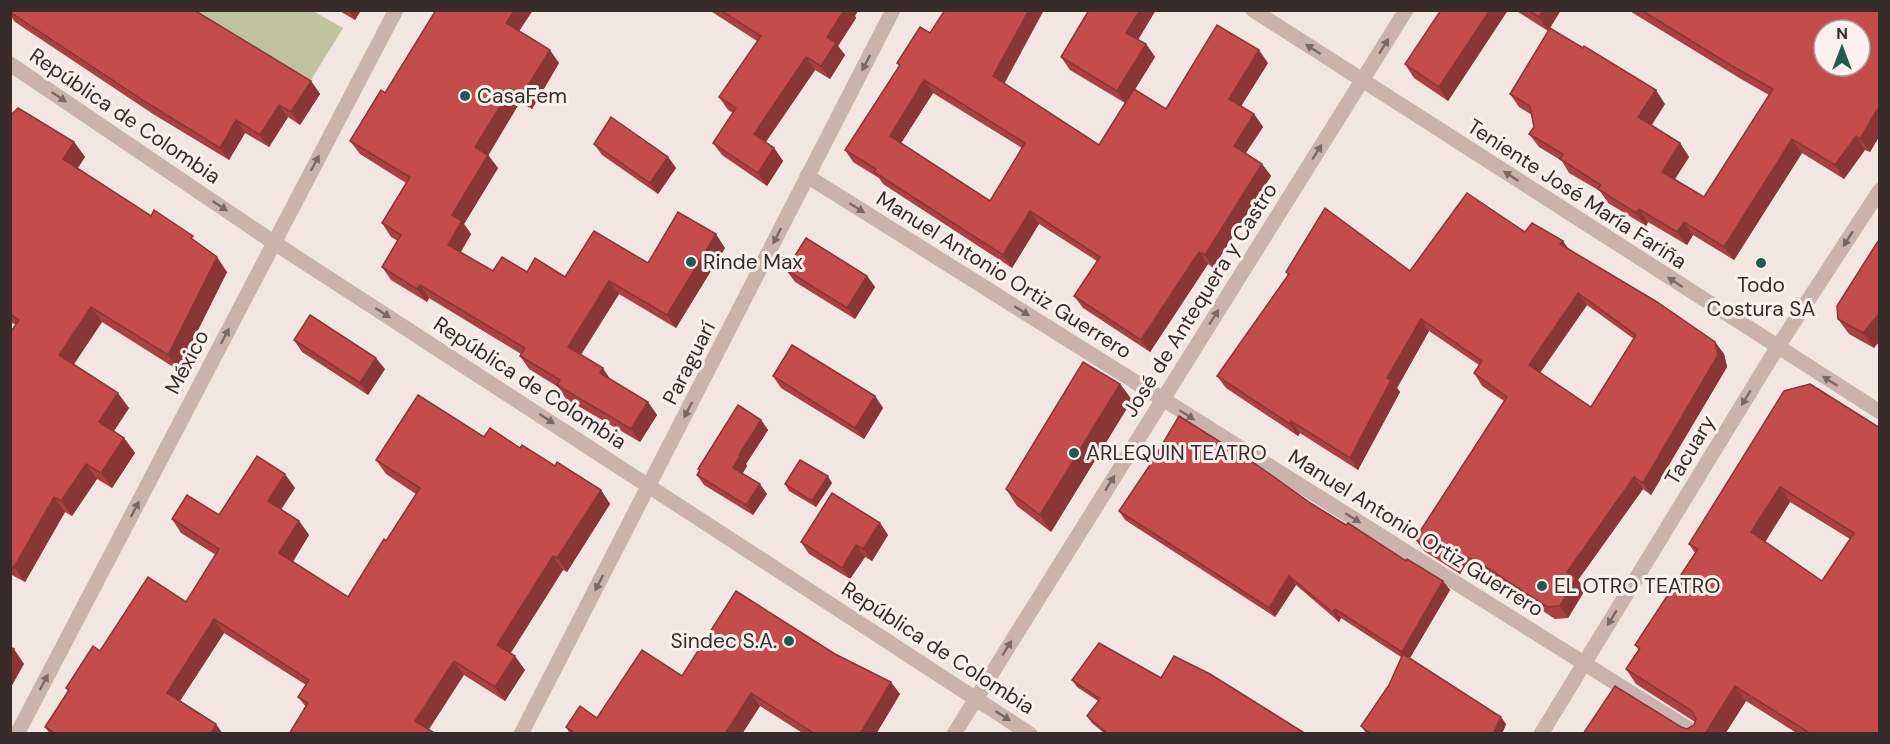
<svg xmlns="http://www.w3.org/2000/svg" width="1890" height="744" viewBox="0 0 1890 744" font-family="'DM Sans',sans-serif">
<rect width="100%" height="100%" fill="#f3e5df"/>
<!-- green -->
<path fill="#bfc29f" d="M196,11H313L343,28L311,80Z"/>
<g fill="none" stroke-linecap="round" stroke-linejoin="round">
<!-- minor -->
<g stroke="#cbb2ab" stroke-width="15">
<path d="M1253,10L1880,412"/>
<path d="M10,64L273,242L1030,734"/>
<path d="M807,176L1697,734"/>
<path d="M17,734L396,10"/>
<path d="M521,734L893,10"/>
<path d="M954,734L1406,10"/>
<path d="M1541,734L1777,348L1880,190"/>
</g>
</g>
<!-- wall -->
<g fill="#a94142" fill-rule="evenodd">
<path d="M10,10L311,81L320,94L300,125L288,117L269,147L245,133L229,160L153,114L15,22L10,15Z"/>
<path d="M338,10H361L355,20Z"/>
<path d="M436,10H533L519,31L559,63L532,109L520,102L488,155L498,168L464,224L471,234L461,252L493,271L527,272L565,277L648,263L725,248L676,328L619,294L581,355L610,379L648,402L657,415L640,442L566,399L558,387L529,369L520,356L521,354L429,298L427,302L391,280L382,267L398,241L391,237L382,223L406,183L360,154L350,141L385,93Z"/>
<path d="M709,10H858L855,16L856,18L838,46L845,55L830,79L815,70L766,142L774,148L783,161L767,186L722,155L713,143L733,113L728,110L719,97L757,41Z"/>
<path d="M1441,10H1508L1448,101L1414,78L1405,64Z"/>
<path d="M1515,10H1561L1548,31Z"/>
<path d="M1628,10H1880V135L1870,152L1865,150L1844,179L1802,153L1734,260L1693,235L1687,245L1648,222L1646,226L1608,203L1600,191L1569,173L1562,161L1539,147L1529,134L1534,127L1532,115L1519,107L1510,94L1665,104L1651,125L1680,143L1689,157L1675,179L1704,197L1769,95L1741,79Z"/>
<path d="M1138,40L1146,44L1155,57L1135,89L1166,109L1268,63L1241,106L1254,114L1263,127L1246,153L1262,164L1271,176L1213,268L1208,264L1150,352L1083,308L1074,296L1097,261L1039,224L1012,268L883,184L879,178L853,162L845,150L899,66L897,63L1004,83L1099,145L1125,103L1070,70L1061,57ZM933,93L1022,148L990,201L901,143Z"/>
<path d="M10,116L74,142L85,157L77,168L151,216L199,244L227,272L178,370L102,322L74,364L129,408L114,431L124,438L135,453L112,488L97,479L72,516L65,512L25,582L10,574V333L16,325L10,322Z"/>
<path d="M594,144L668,157L676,168L658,194L602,155Z"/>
<path d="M1525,232L1563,241L1569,250L1715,342L1724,354L1727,367L1651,495L1643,489L1578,580L1585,590L1568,618L1555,619L1492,577L1466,564L1460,574L1424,551L1415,539L1504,401L1482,386L1474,373L1479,365L1429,331L1397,388L1400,392L1358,470L1300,433L1298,436L1226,388L1217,376L1288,275L1286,272L1410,271ZM1587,305L1634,339L1591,407L1540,373Z"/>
<path d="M1880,238L1874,348L1849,334L1838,319Z"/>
<path d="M786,270L867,276L875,287L855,319L795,282Z"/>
<path d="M294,340L385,369L368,395L302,352Z"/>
<path d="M773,376L875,396L883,408L864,439L781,388Z"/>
<path d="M1120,384L1132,400L1051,532L1017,506L1006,489Z"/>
<path d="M761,420L768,430L746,464L747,466L742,474L767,494L753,515L704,485L697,475L700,471L698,469Z"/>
<path d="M1880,428V734H1798L1746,701L1725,734H1583L1681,727L1687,729L1694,725L1695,722L1636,684L1626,669L1639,650L1635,645L1695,553L1689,544ZM1790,502L1850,539L1822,581L1765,542Z"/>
<path d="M484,437L520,448L601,490L610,504L567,572L563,570L510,653L525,670L505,701L464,675L306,707L298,697L306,685L224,633L180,701L223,734H50L45,727L68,691L66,688L100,651L186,602L216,555L181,533L172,519L219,515L295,488L281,510L299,521L309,535L293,562L348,597L386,541L416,494L386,474L376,460Z"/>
<path d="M832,483L816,507L789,491L785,484Z"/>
<path d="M1312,504L1406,561L1443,581L1450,590L1410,658L1506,724L1502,734H1367L1361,726L1389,685L1401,657L1341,618L1339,622L1296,585L1275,617L1125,520L1119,511Z"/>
<path d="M880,523L888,535L872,561L865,557L850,579L809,554L801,542Z"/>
<path d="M682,676L900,694L876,734H804L760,706L742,734H570L566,727L597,718Z"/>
<path d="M1161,678L1306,734H1105L1092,723L1087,716L1098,701L1077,687L1072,680Z"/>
</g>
<!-- shaded-wall -->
<g fill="#8a3536">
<path d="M348,10H361L355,20Z"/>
<path d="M515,10H533L515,37L506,23Z"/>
<path d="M844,10H858L855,16L856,18L838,46L845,55L830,79L821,66L827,37Z"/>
<path d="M1029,10H1044L1002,88L993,76Z"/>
<path d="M1140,10H1156L1135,45L1126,33Z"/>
<path d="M1490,10H1508L1448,101L1439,87Z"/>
<path d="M1543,10H1561L1548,31L1539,17Z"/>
<path d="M1146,44L1155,57L1126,104L1117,91Z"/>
<path d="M550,50L559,63L532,109L522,95Z"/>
<path d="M1259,50L1268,63L1238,111L1229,99Z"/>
<path d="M806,57L815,70L762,147L754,134Z"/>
<path d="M924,80L933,93L898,148L890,136Z"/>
<path d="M311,81L320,94L300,125L291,112Z"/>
<path d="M511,89L520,102L485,161L475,147Z"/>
<path d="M1656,90L1665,104L1648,131L1638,117Z"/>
<path d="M279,105L288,117L269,147L260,135Z"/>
<path d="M1880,105V135L1870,152L1860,139Z"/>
<path d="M1254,114L1263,127L1242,158L1234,146Z"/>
<path d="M236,120L245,133L229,160L220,148Z"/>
<path d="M1856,136L1865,150L1844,179L1835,165Z"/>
<path d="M1792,139L1802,153L1734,260L1724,247Z"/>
<path d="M74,142L85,157L74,174L63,159Z"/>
<path d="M1680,143L1689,157L1671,185L1662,172Z"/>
<path d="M774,148L783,161L767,186L758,173Z"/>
<path d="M488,155L498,168L464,224L471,234L457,258L448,245L452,215Z"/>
<path d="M668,157L676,168L658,194L650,183Z"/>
<path d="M1262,164L1271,176L1213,268L1205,255Z"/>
<path d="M1639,209L1648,222L1646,226L1636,213Z"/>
<path d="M1030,211L1039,224L1012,268L1003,255Z"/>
<path d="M1684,222L1693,235L1687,245L1677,232Z"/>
<path d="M716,234L725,248L676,328L667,315Z"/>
<path d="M1563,241L1571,253L1560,244Z"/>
<path d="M1199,252L1208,264L1150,352L1141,340Z"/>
<path d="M217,257L227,272L178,370L168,355Z"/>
<path d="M867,276L875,287L855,319L847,308Z"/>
<path d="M609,281L619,294L577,360L568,347Z"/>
<path d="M420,285L429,298L427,302L417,289Z"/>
<path d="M1578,293L1587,305L1537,377L1529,365Z"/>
<path d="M91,307L102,322L70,370L59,355Z"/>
<path d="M1880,313V341L1874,348L1863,333Z"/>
<path d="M1421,319L1429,331L1397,388L1400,392L1358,470L1350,458L1387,378Z"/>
<path d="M1715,342L1724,354L1727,367L1651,495L1643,483Z"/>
<path d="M376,358L385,369L368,395L360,383Z"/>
<path d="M603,368L612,382L600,373Z"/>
<path d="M1120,384L1132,400L1051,532L1040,515Z"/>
<path d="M118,393L129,408L110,437L99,422Z"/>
<path d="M875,396L883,408L864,439L855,428Z"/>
<path d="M648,402L657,415L640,442L631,429Z"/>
<path d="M761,420L768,430L746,464L747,466L740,478L733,468L739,455Z"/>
<path d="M1291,421L1300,433L1298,436L1290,424Z"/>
<path d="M124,438L135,453L112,488L101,473Z"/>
<path d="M86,464L97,479L72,516L61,501Z"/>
<path d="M285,474L295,488L277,515L268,501Z"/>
<path d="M828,476L832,483L816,507L812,501Z"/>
<path d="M1634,477L1643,489L1578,580L1585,590L1568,618L1560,606L1567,572Z"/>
<path d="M760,484L767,494L753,515L746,505Z"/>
<path d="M1780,487L1790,502L1762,547L1751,532Z"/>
<path d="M601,490L610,504L567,572L557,558Z"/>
<path d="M54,497L65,512L25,582L14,567Z"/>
<path d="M299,521L309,535L289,567L279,553Z"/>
<path d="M880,523L888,535L872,561L863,549Z"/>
<path d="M856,545L865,557L850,579L842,568Z"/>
<path d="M1457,552L1466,564L1460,574L1451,562Z"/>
<path d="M553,556L563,570L507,659L497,645Z"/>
<path d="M1289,576L1296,585L1275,617L1269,608Z"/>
<path d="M1443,581L1450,590L1408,661L1402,652Z"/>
<path d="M1335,609L1341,618L1339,622L1332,612Z"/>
<path d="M214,619L224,633L176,707L167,693Z"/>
<path d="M14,649L24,664L10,689V655Z"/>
<path d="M515,656L525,670L505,701L495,687Z"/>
<path d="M454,661L464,675L426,734L415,721Z"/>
<path d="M891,682L900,694L876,734H860Z"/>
<path d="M1735,686L1746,701L1725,734H1705Z"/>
<path d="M751,693L760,706L742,734H725Z"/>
<path d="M1501,717L1506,724L1502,734H1493Z"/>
<path d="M216,724L223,734H211Z"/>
</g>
<!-- building -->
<g fill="#c54c4d" stroke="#8a3536" stroke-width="1.5" fill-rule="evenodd">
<path d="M10,10H194L311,81L291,112L279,105L260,135L236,120L220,148L144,101L10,12Z"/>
<path d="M436,10H515L506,23L550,50L522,95L511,89L475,147L488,155L452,215L462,221L448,245L493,271L502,257L527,272L535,258L565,277L594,231L648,263L678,212L716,234L667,315L609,281L568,347L603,368L600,373L648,402L631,429L557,385L560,380L520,356L525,348L420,285L417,289L382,267L401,235L382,223L410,177L350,141L381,90L385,93Z"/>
<path d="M720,10H844L827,37L836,43L821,66L806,57L754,134L774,148L758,173L713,143L736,108L719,97L761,36Z"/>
<path d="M945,10H1029L993,76L1099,145L1134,89L1166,109L1217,25L1259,50L1229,99L1254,114L1234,146L1262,164L1205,255L1199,252L1141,340L1074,296L1100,257L1030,211L1003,255L874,172L876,169L845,150L900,65L897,63L920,27L930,33ZM924,80L1025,143L990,201L890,136Z"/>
<path d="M1089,10H1140L1126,33L1146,44L1117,91L1061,57Z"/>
<path d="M1441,10H1490L1439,87L1405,64Z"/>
<path d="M1528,10H1543L1539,17Z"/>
<path d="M1641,10H1880V105L1860,139L1856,136L1835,165L1792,139L1724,247L1684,222L1677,232L1639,209L1636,213L1598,189L1601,185L1560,159L1563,154L1529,134L1534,127L1530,106L1510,94L1550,28L1583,48L1584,46L1656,90L1638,117L1680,143L1662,172L1704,197L1773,89L1732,66ZM1824,30H1860V66H1824Z"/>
<path d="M18,108L74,142L63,159L151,216L154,210L193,236L191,238L217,257L168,355L91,307L59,355L118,393L99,422L124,438L101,473L86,464L61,501L54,497L14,567L10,565V333L19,320L10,314V116Z"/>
<path d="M611,117L668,157L650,183L594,144Z"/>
<path d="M1467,193L1525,232L1532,223L1563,241L1560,244L1657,302L1715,342L1718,355L1643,483L1634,477L1567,572L1576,578L1560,606L1547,607L1483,565L1457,552L1451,562L1415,539L1507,397L1474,373L1482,361L1421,319L1387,378L1391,380L1350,458L1291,421L1290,424L1217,376L1289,274L1286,272L1325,208L1410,271ZM1578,293L1636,335L1591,407L1529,365Z"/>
<path d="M806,238L867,276L847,308L786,270Z"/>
<path d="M1880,238V313L1863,333L1838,319L1837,306Z"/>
<path d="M310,315L376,358L360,383L294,340Z"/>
<path d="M792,345L875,396L855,428L773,376Z"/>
<path d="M1083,362L1120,384L1040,515L1006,489Z"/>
<path d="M1810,384L1880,428V734H1811L1735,686L1705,734H1583L1615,686L1681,727L1687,729L1694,725L1696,719L1692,711L1626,669L1640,648L1635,645L1698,549L1689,544L1784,391ZM1780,487L1854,533L1822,581L1751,532Z"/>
<path d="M418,395L484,437L490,428L520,448L522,445L555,466L557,462L601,490L557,558L553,556L497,645L515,656L495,687L454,661L415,721L436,734H289L308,703L298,697L309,680L214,619L167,693L216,724L211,734H56L45,727L69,690L66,688L93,646L100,651L148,577L186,602L219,549L172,519L187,495L219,515L257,456L285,474L268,501L299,521L279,553L348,597L384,539L386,541L420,488L376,460Z"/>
<path d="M738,405L761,420L739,455L740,456L733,468L760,484L746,505L697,475L700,470L698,469Z"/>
<path d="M1179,416L1257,465L1312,504L1346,525L1348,523L1406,561L1407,559L1443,581L1402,652L1335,609L1332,612L1289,576L1269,608L1119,511L1150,465Z"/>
<path d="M800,460L828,476L812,501L785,484Z"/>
<path d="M832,493L880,523L863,549L856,545L842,568L801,542Z"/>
<path d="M736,591L835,654L891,682L860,734H815L751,693L725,734H573V732L566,727L580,706L597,718L642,650L682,676Z"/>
<path d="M1099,643L1161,678L1174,656L1210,674L1306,734H1108L1087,716L1100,699L1072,680Z"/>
<path d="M10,647L14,649L10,655Z"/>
<path d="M1403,654L1501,717L1493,734H1371L1361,726L1389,685Z"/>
</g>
<!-- one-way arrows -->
<defs><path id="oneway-solid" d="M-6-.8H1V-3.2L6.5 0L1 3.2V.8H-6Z" transform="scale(1.5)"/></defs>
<g fill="#7b6864">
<use href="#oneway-solid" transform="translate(1384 46) rotate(-58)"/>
<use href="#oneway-solid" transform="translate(1313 49) rotate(-147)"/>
<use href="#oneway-solid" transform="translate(866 63) rotate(117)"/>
<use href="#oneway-solid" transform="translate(59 97) rotate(34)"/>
<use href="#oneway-solid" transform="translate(1317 152) rotate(-58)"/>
<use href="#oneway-solid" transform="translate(315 163) rotate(-62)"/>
<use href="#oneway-solid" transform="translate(1511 176) rotate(-147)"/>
<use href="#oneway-solid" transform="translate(220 206) rotate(34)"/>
<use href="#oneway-solid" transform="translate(857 208) rotate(32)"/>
<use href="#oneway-solid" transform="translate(777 236) rotate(117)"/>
<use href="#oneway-solid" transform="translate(1848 239) rotate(123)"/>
<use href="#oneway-solid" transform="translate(1675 282) rotate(-147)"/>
<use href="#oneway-solid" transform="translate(1022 311) rotate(32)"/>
<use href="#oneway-solid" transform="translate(383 313) rotate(33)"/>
<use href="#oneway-solid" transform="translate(1214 317) rotate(-58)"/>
<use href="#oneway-solid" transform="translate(225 336) rotate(-62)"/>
<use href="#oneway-solid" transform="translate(1830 381) rotate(-148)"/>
<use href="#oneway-solid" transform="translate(1746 398) rotate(121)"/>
<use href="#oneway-solid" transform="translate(688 410) rotate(117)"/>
<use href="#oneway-solid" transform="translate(1187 415) rotate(32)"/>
<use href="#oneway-solid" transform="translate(547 419) rotate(33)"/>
<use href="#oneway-solid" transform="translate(1110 483) rotate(-58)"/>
<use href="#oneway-solid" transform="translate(135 509) rotate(-62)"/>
<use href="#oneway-solid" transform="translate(1353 518) rotate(32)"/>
<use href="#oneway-solid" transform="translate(599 583) rotate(117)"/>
<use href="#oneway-solid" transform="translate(1612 618) rotate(121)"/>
<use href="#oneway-solid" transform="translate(1007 648) rotate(-58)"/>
<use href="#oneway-solid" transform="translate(44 682) rotate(-62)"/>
<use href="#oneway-solid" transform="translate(1003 716) rotate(33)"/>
</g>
<!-- markers -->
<g fill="#205b50" stroke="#faf0ec" stroke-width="2">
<circle cx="465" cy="96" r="6"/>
<circle cx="691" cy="262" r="6"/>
<circle cx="1761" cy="263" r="6"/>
<circle cx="1074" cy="453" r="6"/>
<circle cx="1542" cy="586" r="6"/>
<circle cx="789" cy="641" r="6"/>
</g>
<g text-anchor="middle" stroke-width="6" stroke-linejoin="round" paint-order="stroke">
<!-- poi labels -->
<g font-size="21" fill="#392b2a" stroke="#faf0ec" text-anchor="start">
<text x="477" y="103">CasaFem</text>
<text x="703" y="269">Rinde Max</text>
<text x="1761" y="292" text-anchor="middle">Todo<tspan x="1761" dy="24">Costura SA</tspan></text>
<text x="1086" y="460">ARLEQUIN TEATRO</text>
<text x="1554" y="593">EL OTRO TEATRO</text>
<text x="777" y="648" text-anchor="end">Sindec S.A.</text>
</g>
<!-- street labels -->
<g font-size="21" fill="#392b2a" stroke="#faf0ec">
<text transform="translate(125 116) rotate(34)" y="7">República de Colombia</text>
<text transform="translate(1577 194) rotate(33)" y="7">Teniente José María Fariña</text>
<text transform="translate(1004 275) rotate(32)" y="7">Manuel Antonio Ortiz Guerrero</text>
<text transform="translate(1200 300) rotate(-58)" y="7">José de Antequera y Castro</text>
<text transform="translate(187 362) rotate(-62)" y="7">México</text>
<text transform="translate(689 363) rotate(-63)" y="7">Paraguarí</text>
<text transform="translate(530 383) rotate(33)" y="7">República de Colombia</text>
<text transform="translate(1690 450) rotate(-59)" y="7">Tacuary</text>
<text transform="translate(1416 533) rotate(32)" y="7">Manuel Antonio Ortiz Guerrero</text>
<text transform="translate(938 648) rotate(33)" y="7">República de Colombia</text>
</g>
</g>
<!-- border -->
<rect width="1890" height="744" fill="none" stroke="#392b2a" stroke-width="24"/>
<!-- north arrow -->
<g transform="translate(1842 48)"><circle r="28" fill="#faf0ec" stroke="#ada19e" stroke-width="1.5"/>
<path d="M0-4.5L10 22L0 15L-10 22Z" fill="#205b50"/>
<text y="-9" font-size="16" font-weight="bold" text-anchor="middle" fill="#392b2a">N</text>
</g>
</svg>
